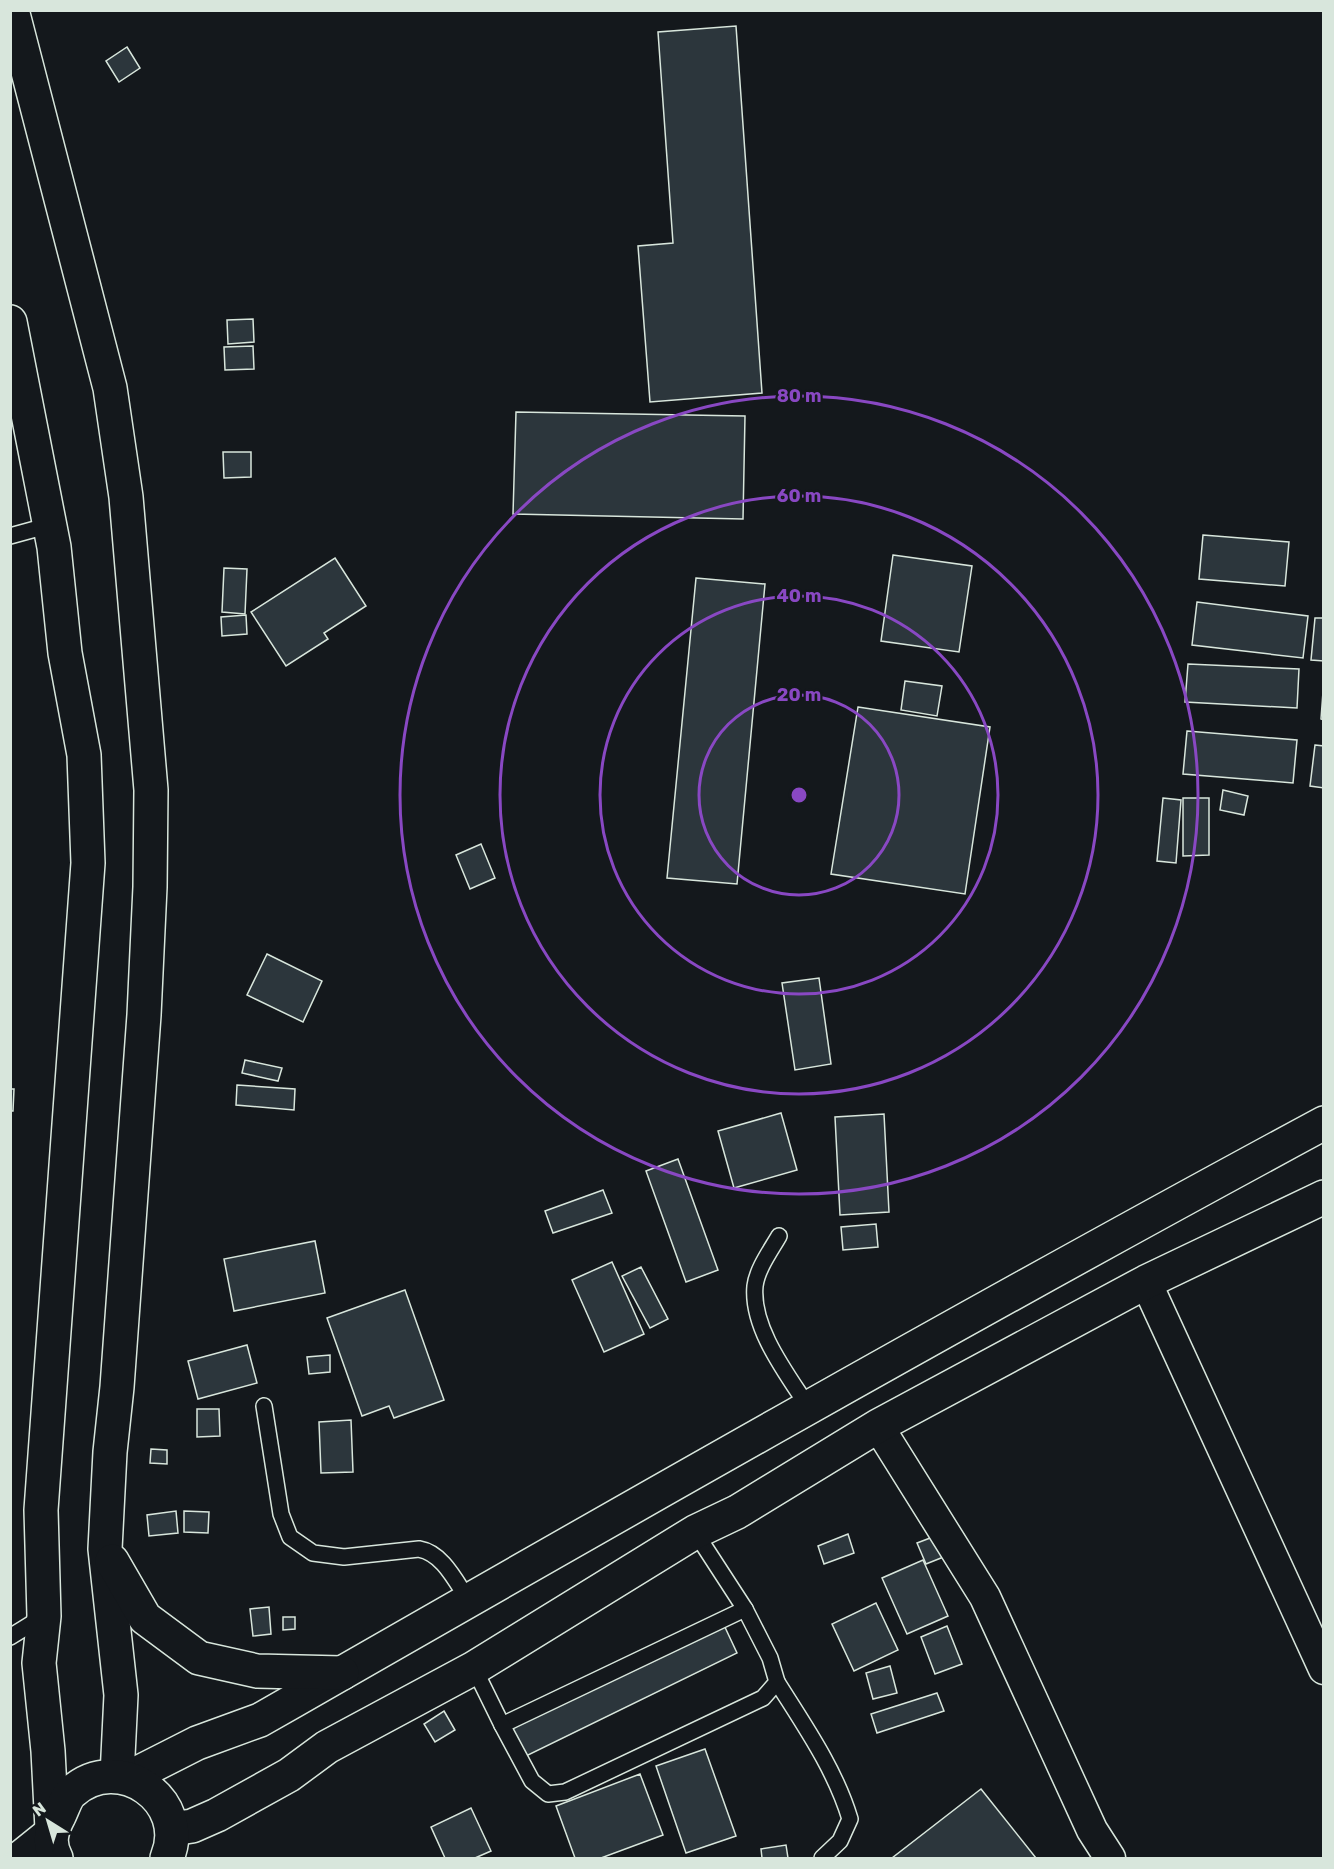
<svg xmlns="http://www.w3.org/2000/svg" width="1334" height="1869" viewBox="0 0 1334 1869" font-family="Rubik,sans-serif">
<rect width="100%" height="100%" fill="#14181c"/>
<!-- building -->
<g fill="#2c363c" stroke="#d8e6dc" stroke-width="1.5">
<path d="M736,26L762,393L650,402L638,246L673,243L658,32Z"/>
<path d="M127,47L140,68L119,82L106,61Z"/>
<path d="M253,319L254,342L228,344L227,320Z"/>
<path d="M253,346L254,369L225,370L224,347Z"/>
<path d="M516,412L745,416L743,519L513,514Z"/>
<path d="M223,452H251V477L224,478Z"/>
<path d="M1203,535L1289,542L1285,586L1199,579Z"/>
<path d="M893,555L972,566L959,652L881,641Z"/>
<path d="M335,558L366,606L324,633L328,639L286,666L251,612Z"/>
<path d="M224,568L247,569L245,614L222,612Z"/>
<path d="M696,578L765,584L737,884L667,878Z"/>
<path d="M1197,602L1308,616L1303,658L1192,645Z"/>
<path d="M246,615L247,634L222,636L221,617Z"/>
<path d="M1315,618H1324V661L1311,660Z"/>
<path d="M1188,664L1299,669L1297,708L1185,702Z"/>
<path d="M1324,678V720L1321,719Z"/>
<path d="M905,681L942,686L937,716L901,710Z"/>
<path d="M858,707L990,727L965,894L831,874Z"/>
<path d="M1187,731L1297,740L1293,783L1183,774Z"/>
<path d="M1315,745L1324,746V788L1310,786Z"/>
<path d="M1223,790L1248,796L1244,815L1220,810Z"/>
<path d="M1163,798L1181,800L1176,863L1157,861Z"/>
<path d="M1183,798H1209V855L1183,856Z"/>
<path d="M481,844L495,878L470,889L456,855Z"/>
<path d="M267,954L322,981L303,1022L247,995Z"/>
<path d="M819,978L831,1064L795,1070L782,983Z"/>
<path d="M245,1060L282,1068L278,1081L242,1073Z"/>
<path d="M237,1085L295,1089L294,1110L236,1105Z"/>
<path d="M10,1089H14L13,1111H10Z"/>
<path d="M781,1113L797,1170L734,1188L718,1131Z"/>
<path d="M884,1114L889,1212L840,1215L835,1117Z"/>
<path d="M678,1159L718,1270L686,1282L646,1171Z"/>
<path d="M603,1190L612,1213L553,1233L545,1211Z"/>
<path d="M876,1224L878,1247L843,1250L841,1227Z"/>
<path d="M315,1241L325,1293L234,1311L224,1259Z"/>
<path d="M612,1262L644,1334L604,1352L572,1280Z"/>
<path d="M641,1267L668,1319L650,1328L622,1276Z"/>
<path d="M405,1290L444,1400L394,1418L389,1406L362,1416L327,1318Z"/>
<path d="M247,1345L257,1383L198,1399L188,1361Z"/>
<path d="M330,1355V1372L309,1374L307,1357Z"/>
<path d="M197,1409H219L220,1436L197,1437Z"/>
<path d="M351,1420L353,1472L321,1473L319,1422Z"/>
<path d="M151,1449L167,1450V1464L150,1463Z"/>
<path d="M176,1511L178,1533L149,1536L147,1515Z"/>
<path d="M184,1511L209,1512L208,1533L184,1532Z"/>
<path d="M848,1534L854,1553L824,1564L818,1546Z"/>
<path d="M938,1535L946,1556L926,1564L917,1543Z"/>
<path d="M923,1560L948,1616L907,1634L882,1578Z"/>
<path d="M876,1603L898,1650L854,1671L832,1624Z"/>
<path d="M269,1607L271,1634L253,1636L250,1609Z"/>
<path d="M283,1617H295V1629L283,1630Z"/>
<path d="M723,1623L737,1653L524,1757L510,1727Z"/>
<path d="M947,1626L962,1664L935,1674L921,1637Z"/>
<path d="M890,1666L897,1693L873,1699L866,1673Z"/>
<path d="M937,1693L944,1711L877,1733L871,1714Z"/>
<path d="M444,1711L455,1730L435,1742L424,1724Z"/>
<path d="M705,1749L736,1836L686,1853L656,1766Z"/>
<path d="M640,1774L663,1835L601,1858H575L556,1806Z"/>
<path d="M981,1789L1036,1858H892Z"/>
<path d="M471,1808L491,1851L475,1858H445L431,1827Z"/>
<path d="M786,1845L788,1858H762L761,1849Z"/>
</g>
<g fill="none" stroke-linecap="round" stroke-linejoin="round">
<defs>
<g id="service">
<path d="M10,536L50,525"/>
<path d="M779,1236C771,1250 757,1269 755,1286C751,1328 787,1374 809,1408"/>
<path d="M264,1406L281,1514L290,1537L313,1553L344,1557L419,1549C443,1553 456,1582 469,1601"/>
<path d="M10,1637L44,1616"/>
<path d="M474,1668L502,1725L745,1609L695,1532"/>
<path d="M777,1682C804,1725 835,1769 850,1819L840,1841L822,1858"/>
<path d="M502,1725L532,1781L548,1794L565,1792L763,1698L777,1682L770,1658L745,1609"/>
</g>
<g id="minor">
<path d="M1146,1282L1324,1669"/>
<path d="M878,1426L985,1597L1092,1830L1110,1858"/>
</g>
<g id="primary">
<path d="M128,1778L197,1743L260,1720C612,1518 966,1316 1324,1123"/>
<path d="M172,1829L192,1826L217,1815L289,1775L327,1747L474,1668L695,1532L737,1512L878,1426L1146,1282L1324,1197"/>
<path d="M20,1858L51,1833"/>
</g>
<g id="trunk">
<path d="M12,10L110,388L126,497L151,790L150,887L144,1015L117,1387L110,1452L105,1549L121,1695L117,1776"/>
<path d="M10,322L54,547L65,653L84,755L88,863L41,1510L44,1616L39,1663L48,1751L52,1829"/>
<path d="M112,1561L145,1618L199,1658L257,1671L342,1673"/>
<path d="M56,1858C48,1843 51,1831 59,1816C63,1808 66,1797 72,1792C119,1750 191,1801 167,1858"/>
</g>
</defs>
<!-- service casing -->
<use href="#service" stroke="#d8e6dc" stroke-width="18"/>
<!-- minor casing -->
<use href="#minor" stroke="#d8e6dc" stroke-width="33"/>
<!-- primary casing -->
<use href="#primary" stroke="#d8e6dc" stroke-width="36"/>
<!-- trunk casing -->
<use href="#trunk" stroke="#d8e6dc" stroke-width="36"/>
<!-- service -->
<use href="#service" stroke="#14181c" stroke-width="15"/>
<!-- minor -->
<use href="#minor" stroke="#14181c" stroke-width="30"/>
<!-- primary -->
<use href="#primary" stroke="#14181c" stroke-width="33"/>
<!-- trunk -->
<use href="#trunk" stroke="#14181c" stroke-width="33"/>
</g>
<!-- distance rings -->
<g fill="none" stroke="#8948c3" stroke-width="3">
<circle cx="799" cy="795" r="100"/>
<circle cx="799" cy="795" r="199"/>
<circle cx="799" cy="795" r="299"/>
<circle cx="799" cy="795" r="399"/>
</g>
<circle cx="799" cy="795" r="9" fill="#8948c3" stroke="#14181c" stroke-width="3"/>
<g font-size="18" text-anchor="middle" font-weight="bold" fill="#8948c3" stroke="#14181c" stroke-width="4.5" stroke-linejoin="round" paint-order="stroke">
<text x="799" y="402">80 m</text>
<text x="799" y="502">60 m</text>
<text x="799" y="602">40 m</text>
<text x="799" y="701">20 m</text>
</g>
<!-- border -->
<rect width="1334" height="1869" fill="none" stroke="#d8e6dc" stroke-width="24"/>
<!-- north arrow -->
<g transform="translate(48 1821) rotate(323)" stroke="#14181c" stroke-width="4.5" paint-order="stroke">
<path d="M0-4.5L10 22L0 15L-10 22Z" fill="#d8e6dc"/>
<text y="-9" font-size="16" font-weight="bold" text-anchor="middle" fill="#d8e6dc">N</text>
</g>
</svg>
